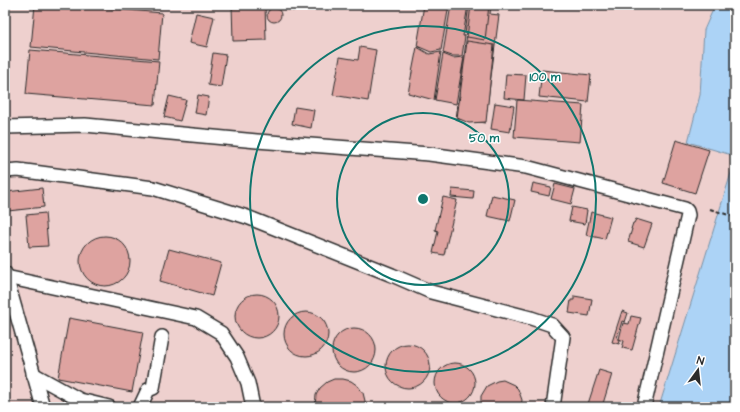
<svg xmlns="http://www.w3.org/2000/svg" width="740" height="412" viewBox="0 0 740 412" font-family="'Architects Daughter',sans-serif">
<rect width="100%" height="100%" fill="#f5e3e2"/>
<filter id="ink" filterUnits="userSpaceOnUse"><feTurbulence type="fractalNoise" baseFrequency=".025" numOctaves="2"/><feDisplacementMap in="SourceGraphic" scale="8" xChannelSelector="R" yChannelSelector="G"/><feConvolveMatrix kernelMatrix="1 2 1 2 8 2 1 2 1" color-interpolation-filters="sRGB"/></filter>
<g filter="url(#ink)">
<!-- built -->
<path fill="#eed0ce" d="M5,5H715L704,30L700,95L688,142L735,156V160L659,407H5Z"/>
<!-- water -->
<g fill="#acd3f6" stroke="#7890a5">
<path d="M715,5H735V156L688,142L700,95L704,30Z"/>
<path d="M735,160V407H659Z"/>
</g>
<!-- building -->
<g fill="#dea3a0" stroke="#2b2b2b">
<path d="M35,5H70L162,13L158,59L31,47Z"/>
<path d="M232,5H265L266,40L233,41Z"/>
<path d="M291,5H319L292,11Z"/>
<path d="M424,5H449L441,50L431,52L417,46Z"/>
<path d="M451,5H468L463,36H465L462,56H452L443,53Z"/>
<path d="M469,5H491L490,14L499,15L485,123L456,119L467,34H465Z"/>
<path d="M471,5H489L485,40L467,37Z"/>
<circle cx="274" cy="15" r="7"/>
<path d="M196,13L214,17L207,47L189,43Z"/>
<path d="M467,41L494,45L486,122L469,123L457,118Z"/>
<path d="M360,47L376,50L368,101L333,95L340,57L358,60Z"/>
<path d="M417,47L429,54L441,52L434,100L408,93Z"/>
<path d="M30,50L159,61L155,105L26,94Z"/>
<path d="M213,53L226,55L221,87L208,85Z"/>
<path d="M443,54L453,58L464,57L456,104L435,100Z"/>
<path d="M542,70L591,75L588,102L539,97Z"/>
<path d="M506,74L526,75L524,100L504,98Z"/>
<path d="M198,95L209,97L206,115L195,113Z"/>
<path d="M169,96L186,100L180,121L164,117Z"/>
<path d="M517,100L583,105L580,142L514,137Z"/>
<path d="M495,103L514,106L510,132L491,129Z"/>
<path d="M295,107L314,110L311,128L292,124Z"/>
<path d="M676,140L709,150L695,193L663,183Z"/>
<path d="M533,183L551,187L549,196L531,192Z"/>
<path d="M555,184L575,189L571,204L551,199Z"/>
<path d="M42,188L44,207L8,211L6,192Z"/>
<path d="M452,189L474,191L473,199L451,197Z"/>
<path d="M492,195L515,200L510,221L487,216Z"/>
<path d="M443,197L457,200L444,255L433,253L438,231L435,230Z"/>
<path d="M572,207L587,210L585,224L569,221Z"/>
<path d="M591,212L611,217L605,239L586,235Z"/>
<path d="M45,213L48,246L29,247L26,215Z"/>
<path d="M636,219L652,224L644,247L628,242L632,229H631L633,223H634Z"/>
<circle cx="105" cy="261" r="25"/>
<path d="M169,249L221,263L212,296L160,281Z"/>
<circle cx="257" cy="316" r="22"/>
<path d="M574,296L592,299L589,316L569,313L571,300H574Z"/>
<path d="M622,311L628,313L625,322L622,321L617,338L620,340L619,344L612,342Z"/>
<circle cx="306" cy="334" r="22"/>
<path d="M631,316L641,318L632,350L622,348L624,341L619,339L623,323L629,324Z"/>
<path d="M69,318L143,332L132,392L58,378Z"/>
<circle cx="354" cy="350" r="22"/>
<circle cx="408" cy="366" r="22"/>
<circle cx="455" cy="383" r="20"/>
<path d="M599,370L612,374L602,407H587Z"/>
<path d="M334,379H343L351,381L358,386L363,393L365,401V407H315L316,395L320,388L327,382Z"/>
<path d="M503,380L514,385L518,389L522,400L521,407H481V396L487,386L497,381Z"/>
</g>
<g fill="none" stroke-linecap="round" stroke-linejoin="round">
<defs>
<g id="minor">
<path d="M5,127L85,125L257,141L429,154L526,167L685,209L687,211L688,215L644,407"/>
<path d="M5,171L18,170L153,188L247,217L392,275L431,292L531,318L552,325L563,337L553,407"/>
<path d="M5,273L43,407"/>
<path d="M6,277L196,318L221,333L237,357L248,383L253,407"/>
<path d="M33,374L80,400L109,407"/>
<path d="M140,407L148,390L153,388L162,337"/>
</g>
</defs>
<!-- minor casing -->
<use href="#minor" stroke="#2b2b2b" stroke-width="16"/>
<!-- path -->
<path stroke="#2b2b2b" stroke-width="2" stroke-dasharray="4 3" stroke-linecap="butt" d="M710,209L735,217"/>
<!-- minor -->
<use href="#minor" stroke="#fff" stroke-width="13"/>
</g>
</g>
<!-- distance rings -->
<g fill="none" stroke="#0f766e" stroke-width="2">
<circle cx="423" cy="199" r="86"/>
<circle cx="423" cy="199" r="173"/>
</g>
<circle cx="423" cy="199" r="6" fill="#0f766e" stroke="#fff" stroke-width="2"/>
<g font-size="12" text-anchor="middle" font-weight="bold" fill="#0f766e" stroke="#fff" stroke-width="3" stroke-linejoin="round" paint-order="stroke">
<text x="545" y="81">100 m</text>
<text x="484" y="142">50 m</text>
</g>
<!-- margin -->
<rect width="740" height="412" fill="none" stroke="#fff" stroke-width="20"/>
<rect x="10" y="10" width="720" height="392" fill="none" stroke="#2b2b2b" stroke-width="1.5" filter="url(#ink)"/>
<!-- north arrow -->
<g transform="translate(698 370) rotate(15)" stroke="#ffffff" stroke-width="3" paint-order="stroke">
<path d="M0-3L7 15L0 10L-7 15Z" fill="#2b2b2b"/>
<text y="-6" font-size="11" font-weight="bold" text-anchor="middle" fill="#2b2b2b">N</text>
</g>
</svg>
